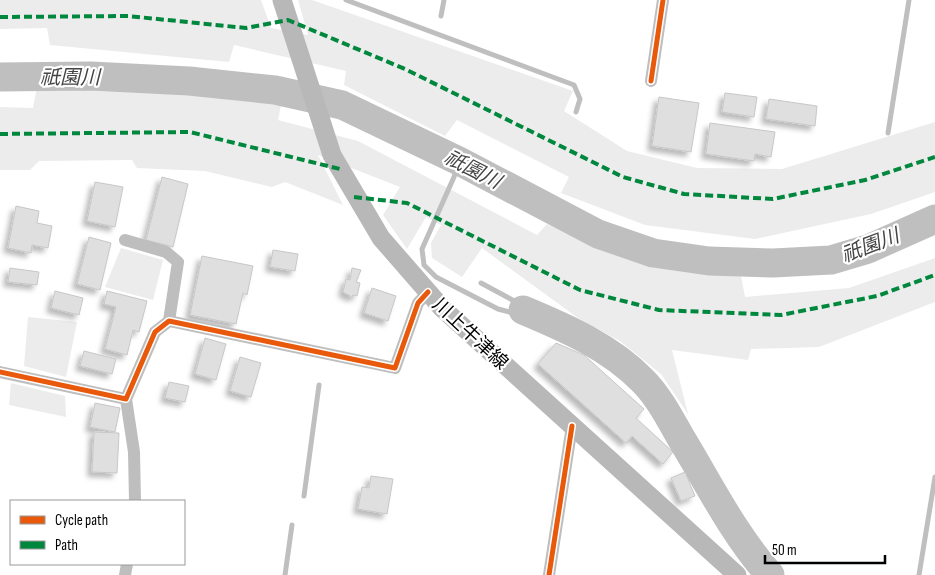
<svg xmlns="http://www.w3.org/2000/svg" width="935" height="575" viewBox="0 0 935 575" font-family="'Sofia Sans Condensed','Noto Sans JP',sans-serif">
<defs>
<filter id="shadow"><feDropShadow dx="-4.5" dy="4.5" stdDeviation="2.5" flood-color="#0004"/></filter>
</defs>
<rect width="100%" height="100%" fill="#fff"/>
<!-- green -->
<g fill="#ececec">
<path d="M0,0H261L271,28L308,35L298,0H312L573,91L564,111L627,151L697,168L782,169L935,122V192L871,214L755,239L645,225L561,193L569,177L457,120L445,136L344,85L346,71L234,45L229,62L50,45L47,28L0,29Z"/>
<path d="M37,87L149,90L281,105L278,120L358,141L537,235L547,224L628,259L741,276L745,297L849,288L935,258V302L819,347L751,349L748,360L672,350L688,414L661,374L620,341L578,318L482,248L462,277L432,258L431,243L441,225L426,217L407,249L383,215L400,187L318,155L343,205L285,182L272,187L205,171L137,168L132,160L39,161L30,170H0V107L33,108Z"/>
<path d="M121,248L163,260L153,300L105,287Z"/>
<path d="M28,317L77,322L66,377L24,366Z"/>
<path d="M11,383L65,396L66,417L9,405Z"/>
</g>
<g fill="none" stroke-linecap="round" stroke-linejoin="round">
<!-- stream -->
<g stroke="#bfbfbf" stroke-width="5">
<path d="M346,0L574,85L580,99L576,112"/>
<path d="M441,16L444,0"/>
<path d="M888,133L909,0"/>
<path d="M459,161L454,177L422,249L424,265L436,277L498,309L513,313L523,310L518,303L481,283"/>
<path d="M304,496L319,385"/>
<path d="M285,575L292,525"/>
<path d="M919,575L935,477"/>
</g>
<!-- river -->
<g stroke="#bfbfbf" stroke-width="29">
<path d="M0,77L91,76L189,81L275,90L342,105L459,161L598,234L653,253L709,261L773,263L831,260L868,249L935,219"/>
<path d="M523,310C566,328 610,347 643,381C659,397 670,419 681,438C709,484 734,535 770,575"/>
</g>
</g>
<!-- building -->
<g fill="#dfdfdf" stroke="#c7c7c7" filter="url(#shadow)">
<path d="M725,93L757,97L754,117L722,112Z"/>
<path d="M659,97L699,103L691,152L652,146Z"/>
<path d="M769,99L817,106L815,126L766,119Z"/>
<path d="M710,123L775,132L771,157L755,154L754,161L706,154Z"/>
<path d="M162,177L188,184L173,247L146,240Z"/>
<path d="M95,182L123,187L115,227L87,221Z"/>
<path d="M16,206L39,211L37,223L52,226L48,248L32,245L31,253L8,248Z"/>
<path d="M89,237L111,243L100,290L77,284Z"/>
<path d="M273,250L298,254L295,271L270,267Z"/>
<path d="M202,256L253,266L247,295L243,293L236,324L190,315Z"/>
<path d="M10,268L39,272L37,285L8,282Z"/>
<path d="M352,268L361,270L356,282L360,283L357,296L353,295L352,297L343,292L346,279L350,280Z"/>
<path d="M372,288L396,296L388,321L364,313Z"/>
<path d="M55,291L83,298L79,315L51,308Z"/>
<path d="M107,291L147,301L139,332L133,330L127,355L105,349L116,307L104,304Z"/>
<path d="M205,338L226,344L216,380L195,374Z"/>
<path d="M556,343L584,355L644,409L636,418L673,452L663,464L632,436L626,443L538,364Z"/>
<path d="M84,351L116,359L112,374L80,366Z"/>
<path d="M240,357L261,363L251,397L230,391Z"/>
<path d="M169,382L189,386L185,402L165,398Z"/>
<path d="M95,403L120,408L115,432L90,427Z"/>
<path d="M94,432L119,433L117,473L92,472Z"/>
<path d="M685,472L695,496L681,501L671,478Z"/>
<path d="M371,476L393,479L387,514L358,509L362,487L369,488Z"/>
</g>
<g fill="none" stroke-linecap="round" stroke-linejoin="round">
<!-- street -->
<g stroke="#bebebe" stroke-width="12">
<path d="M651,81L663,0"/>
<path d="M125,240L166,252L178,262L169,321"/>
<path d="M0,372L126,399L155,332L169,321L395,368L418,303L428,292"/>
<path d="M126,399L134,452L135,501"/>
<path d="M125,575L127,564"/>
<path d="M549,575L572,426"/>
</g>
<!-- secondary -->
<path stroke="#b8b8b8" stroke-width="19" d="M282,0L332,155L381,238L442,308L737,575"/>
<!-- quiet -->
<g stroke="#00873e" stroke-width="4" stroke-dasharray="8 4" stroke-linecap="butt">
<path d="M0,17L128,16L246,28L288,20L405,69L623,177L684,194L773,199L865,180L935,157"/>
<path d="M0,134L190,132L340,169"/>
<path d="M354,197L407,203L580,290L659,310L781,315L877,296L935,275"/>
</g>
<defs>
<g id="cycleway">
<path d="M651,81L663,0"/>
<path d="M0,372L126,399L155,332L169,321L395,368L418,303L428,292"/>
<path d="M549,575L572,426"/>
</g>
</defs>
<!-- cycleway casing -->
<use href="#cycleway" stroke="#fff" stroke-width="8"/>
<!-- cycleway -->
<use href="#cycleway" stroke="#e8590c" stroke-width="5"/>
</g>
<g text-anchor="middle" stroke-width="4.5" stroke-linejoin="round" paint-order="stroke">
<!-- street labels -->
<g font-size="19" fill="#000" stroke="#fff">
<text transform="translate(471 333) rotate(43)" y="7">川上牛津線</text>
</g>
<!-- water labels -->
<g font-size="20" font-style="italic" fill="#444" stroke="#fff">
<text x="70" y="84">祇園川</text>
<text transform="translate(473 169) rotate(27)" y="7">祇園川</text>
<text transform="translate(870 245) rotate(-21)" y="7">祇園川</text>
</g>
</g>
<!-- legend -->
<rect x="10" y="500" width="175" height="65" fill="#ffffff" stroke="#999999"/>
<rect x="20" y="516" width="25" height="8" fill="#e8590c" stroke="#999999"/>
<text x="55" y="525" font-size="15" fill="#000000">Cycle path</text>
<rect x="20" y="541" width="25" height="8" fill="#00873e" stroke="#999999"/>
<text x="55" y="550" font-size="15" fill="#000000">Path</text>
<!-- scale -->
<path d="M765 555v8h120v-8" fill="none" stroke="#000000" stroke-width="2.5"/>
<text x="772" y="555" font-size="15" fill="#000000" stroke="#ffffff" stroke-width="4" paint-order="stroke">50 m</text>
</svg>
